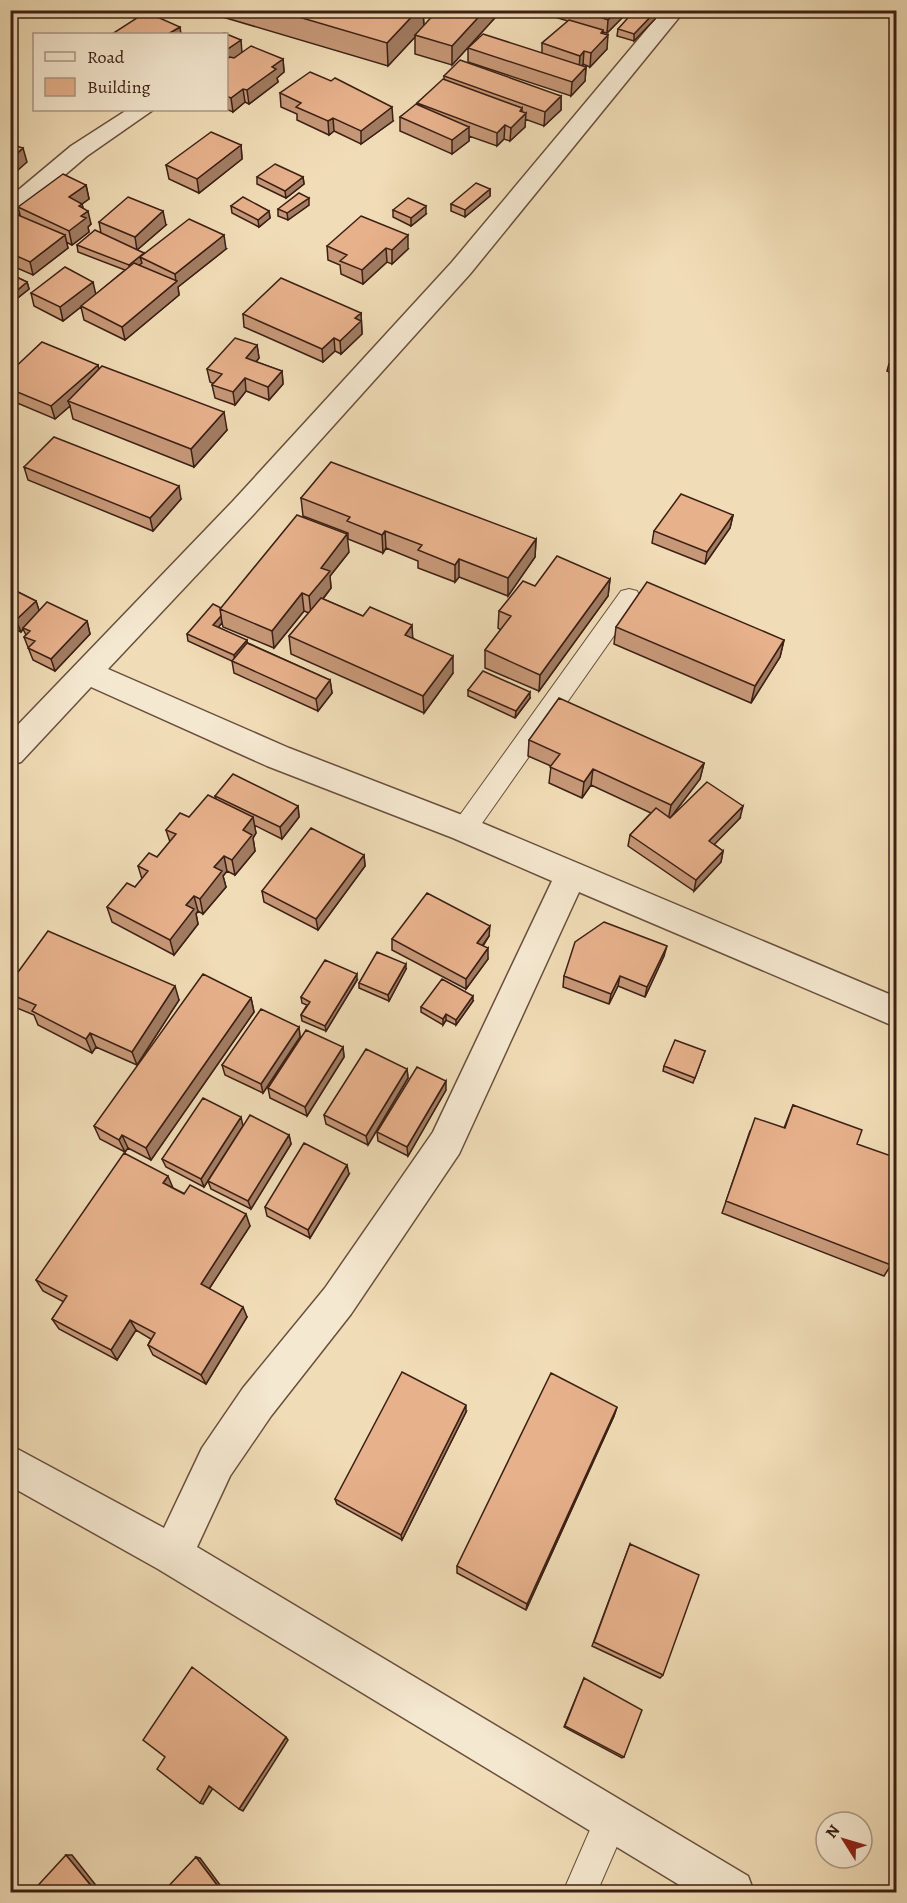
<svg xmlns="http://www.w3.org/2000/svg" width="907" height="1903" font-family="Alegreya,serif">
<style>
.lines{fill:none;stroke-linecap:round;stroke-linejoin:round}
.service-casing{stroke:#694f3d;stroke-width:2}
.minor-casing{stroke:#694f3d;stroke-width:3}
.service{fill:#f5e8d0;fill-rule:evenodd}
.minor{fill:#f5e8d0;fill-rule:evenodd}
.wall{fill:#c79878;stroke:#3c2015;stroke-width:1.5}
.shaded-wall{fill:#a27c62;stroke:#3c2015;stroke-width:1.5}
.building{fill:#e7b18c;stroke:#3c2015;stroke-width:1.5}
</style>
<rect width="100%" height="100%" fill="#f0dcb6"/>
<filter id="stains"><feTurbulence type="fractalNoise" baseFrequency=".00333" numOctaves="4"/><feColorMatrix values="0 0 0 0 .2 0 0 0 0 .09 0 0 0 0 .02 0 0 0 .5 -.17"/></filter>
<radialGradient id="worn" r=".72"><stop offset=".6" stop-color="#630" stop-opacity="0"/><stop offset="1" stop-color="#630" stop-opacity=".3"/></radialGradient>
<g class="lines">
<g class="service-casing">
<path id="service" d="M 629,589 L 637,591 L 640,597 L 637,603 L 473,836 L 464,839 L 455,836 L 452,829 L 455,822 L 621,591 Z
M 611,1804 L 623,1809 L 628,1821 L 597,1892 L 563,1892 L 599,1809 Z"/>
</g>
<g class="minor-casing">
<path id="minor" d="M 663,10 L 685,10 L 470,274 L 253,515 L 108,669 L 289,748 L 475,820 L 896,997 L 896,1027 L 579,892 L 459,1154 L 351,1314 L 271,1416 L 230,1476 L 197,1547 L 748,1876 L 754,1892 L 691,1892 L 158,1569 L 10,1486 L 10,1445 L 164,1528 L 202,1448 L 243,1388 L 325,1288 L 433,1132 L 552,881 L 453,838 L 267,766 L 91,687 L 21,762 L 10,765 L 10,733 L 233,501 L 452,262 Z
M 127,110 L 153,110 L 87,156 L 18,215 L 10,217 L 10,197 L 71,146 Z"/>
</g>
<use href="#service" class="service"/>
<use href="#minor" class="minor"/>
</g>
<path class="wall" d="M 199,10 L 423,10 L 424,26 L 438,10 L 502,10 L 452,65 L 415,54 L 415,37 L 388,66 Z
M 552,10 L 625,10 L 622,13 L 622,18 L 607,33 L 603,32 L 607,49 L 590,67 L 583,64 L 582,66 L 586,67 L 585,81 L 571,96 L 468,62 L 468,48 L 542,53 L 542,43 L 568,21 L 551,16 Z
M 656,11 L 655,19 L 634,41 L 617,36 L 618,29 Z
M 226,34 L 242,53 L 283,59 L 284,72 L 277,78 L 278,82 L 249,104 L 245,102 L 233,112 L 226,109 Z
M 444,76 L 561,96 L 561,110 L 544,126 L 525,119 L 525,127 L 510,141 L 504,139 L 497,146 L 469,136 L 469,141 L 452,154 L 400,131 L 400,117 L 417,105 L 417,103 L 444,80 Z
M 280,93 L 393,121 L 361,144 L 334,131 L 329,135 L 297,120 L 297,114 L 281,107 Z
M 241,145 L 242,159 L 199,193 L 169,179 L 166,165 Z
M 257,177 L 303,177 L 304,184 L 286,198 L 257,184 Z
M 86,185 L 89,199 L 82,204 L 83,208 L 91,224 L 88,227 L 89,232 L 72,245 L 66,242 L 68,248 L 33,275 L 10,265 L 10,212 L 20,215 L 18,207 Z
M 490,189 L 490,196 L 465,217 L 451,211 L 451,204 Z
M 309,205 L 288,220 L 278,216 L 278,209 Z
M 231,206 L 269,211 L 270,218 L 259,227 L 232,213 Z
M 393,210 L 426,214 L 411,226 L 393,217 Z
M 99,222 L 166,225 L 137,250 L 144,254 L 226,249 L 178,287 L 179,295 L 125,340 L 84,320 L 81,307 L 63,321 L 34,306 L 31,293 L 96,294 L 125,270 L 78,252 L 77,245 L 101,233 Z
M 327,246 L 408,249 L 392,264 L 387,262 L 363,284 L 341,274 L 340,265 L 328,260 Z
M 10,274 L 27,282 L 29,289 L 15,300 L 10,297 Z
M 361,313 L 362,334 L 341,354 L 335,351 L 323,362 L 244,327 L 243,314 Z
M 10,343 L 14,356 L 13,357 L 17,366 L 99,369 L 227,430 L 194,467 L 73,419 L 70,406 L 55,419 L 10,400 Z
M 257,345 L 259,358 L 256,362 L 282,371 L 283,384 L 269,400 L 246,391 L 235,405 L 215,398 L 212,385 L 214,384 L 210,382 L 207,369 Z
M 897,356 L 897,375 L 887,371 L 889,364 Z
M 24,467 L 181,499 L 153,531 L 28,480 Z
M 301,498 L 536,539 L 535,557 L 508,596 L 459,577 L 455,582 L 418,568 L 418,561 L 386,548 L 383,553 L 348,539 L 348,533 L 303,516 Z
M 733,515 L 730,528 L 705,564 L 652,543 L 654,531 Z
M 349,552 L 330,576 L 331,588 L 323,599 L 413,638 L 453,673 L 424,713 L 291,654 L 289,636 L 309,613 L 304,611 L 274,648 L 223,627 L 222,623 L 218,627 L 248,643 L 330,680 L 332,693 L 318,711 L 234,673 L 232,661 L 188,641 L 187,634 L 221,608 Z
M 610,579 L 608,596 L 539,691 L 485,668 L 485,650 L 501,630 L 498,628 L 499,611 L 535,586 Z
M 10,588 L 36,601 L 39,611 L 87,621 L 90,634 L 55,671 L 33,660 L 24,637 L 26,635 L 23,629 L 21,632 L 17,630 L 13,633 L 17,644 L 10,650 Z
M 616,627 L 784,640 L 780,657 L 751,703 L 614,644 Z
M 468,690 L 530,698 L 515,718 L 468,696 Z
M 529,740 L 704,763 L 700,779 L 671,817 L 740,818 L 714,844 L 723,851 L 721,862 L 694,891 L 628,846 L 630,835 L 651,813 L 591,785 L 582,798 L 549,783 L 551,766 L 528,756 Z
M 215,796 L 298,806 L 299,817 L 282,839 L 254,825 L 256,833 L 253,838 L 255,851 L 235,875 L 227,871 L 223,876 L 226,887 L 203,914 L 198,911 L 196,914 L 198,924 L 174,955 L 112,922 L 107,907 L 135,887 L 142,879 L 138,866 L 157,857 L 170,842 L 166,830 L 189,817 L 216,799 Z
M 364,855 L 365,866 L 318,930 L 264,902 L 262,891 Z
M 489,936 L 483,946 L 488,959 L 466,989 L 392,950 L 392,939 Z
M 664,956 L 645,997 L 618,986 L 609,1004 L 563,987 L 564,976 Z
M 406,969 L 389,1001 L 359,988 L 359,983 Z
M 357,980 L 326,1031 L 302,1021 L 301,1015 L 307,1005 L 302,1003 L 301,997 Z
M 10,983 L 179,1000 L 137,1065 L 96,1047 L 92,1053 L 38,1025 L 34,1015 L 12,1006 L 10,1003 Z
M 251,998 L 254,1012 L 151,1160 L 128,1148 L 125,1152 L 100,1139 L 94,1126 Z
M 473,1001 L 456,1025 L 446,1020 L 443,1025 L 421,1012 L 421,1007 Z
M 299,1027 L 300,1037 L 263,1093 L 225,1075 L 222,1065 Z
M 343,1047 L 344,1057 L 307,1116 L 270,1098 L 268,1088 Z
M 705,1051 L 693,1083 L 663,1071 L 664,1066 Z
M 407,1069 L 408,1078 L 368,1145 L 326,1124 L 324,1115 Z
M 446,1090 L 408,1156 L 378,1141 L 377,1132 Z
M 793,1105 L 857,1144 L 891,1265 L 884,1276 L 722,1213 L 750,1131 L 784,1128 Z
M 243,1126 L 204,1187 L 166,1167 L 162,1159 Z
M 289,1135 L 291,1144 L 251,1209 L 211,1189 L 208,1181 Z
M 349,1174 L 310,1238 L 267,1216 L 265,1207 Z
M 173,1188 L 250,1226 L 209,1289 L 247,1317 L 206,1384 L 153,1355 L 148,1345 L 151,1339 L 136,1330 L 117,1360 L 59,1329 L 52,1319 L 64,1302 L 43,1291 L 36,1280 Z
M 617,1407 L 614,1416 L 526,1610 L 457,1573 L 457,1566 Z
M 466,1412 L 402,1540 L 337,1504 L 335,1499 Z
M 630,1544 L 663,1675 L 660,1678 L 592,1646 Z
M 584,1678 L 624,1757 L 622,1758 L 564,1727 Z"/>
<path class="shaded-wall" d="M 418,10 L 423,10 L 424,28 L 415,35 L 415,37 L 388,66 L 387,43 Z
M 485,10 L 502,10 L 452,65 L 452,46 Z
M 617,10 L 623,10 L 622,18 L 607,33 L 608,20 Z
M 656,11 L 655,19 L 634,41 L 634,34 Z
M 180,27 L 181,34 L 168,34 Z
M 603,30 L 602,41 L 608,35 L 607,49 L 590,67 L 591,53 L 601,33 Z
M 241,40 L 242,53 L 226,64 L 226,50 Z
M 584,51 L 583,64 L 579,69 L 580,56 Z
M 283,59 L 284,72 L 277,78 L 278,82 L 249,104 L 247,90 L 272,67 Z
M 586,67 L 585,81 L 571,96 L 572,82 Z
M 243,89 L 245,102 L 233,112 L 231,98 Z
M 561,96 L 561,110 L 544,126 L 545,112 Z
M 392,107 L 393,121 L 361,144 L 361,131 Z
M 522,108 L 522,117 L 526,113 L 525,127 L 510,141 L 511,128 L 520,111 Z
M 333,118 L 334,131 L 329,135 L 328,121 Z
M 505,125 L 504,139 L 497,146 L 497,133 Z
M 469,127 L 469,141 L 452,154 L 452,140 Z
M 241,145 L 242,159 L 199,193 L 197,179 Z
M 23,148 L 27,162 L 10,177 L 10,160 Z
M 303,177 L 304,184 L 286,198 L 285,191 Z
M 86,185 L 89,199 L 82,204 L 84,214 L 88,211 L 91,224 L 88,227 L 89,232 L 72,245 L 69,231 L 69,197 Z
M 490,189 L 490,196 L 465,217 L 465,210 Z
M 309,198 L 309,205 L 288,220 L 287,213 Z
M 426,206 L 426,214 L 411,226 L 411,218 Z
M 163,211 L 166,225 L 137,250 L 135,237 Z
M 269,211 L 270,218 L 259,227 L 258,220 Z
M 65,235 L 68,248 L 33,275 L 30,262 Z
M 224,235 L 226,249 L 178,287 L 179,295 L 125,340 L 122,327 L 176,282 L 175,274 Z
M 408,235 L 408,249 L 392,264 L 392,250 Z
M 386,248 L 387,262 L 363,284 L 362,270 Z
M 144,253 L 145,259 L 140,257 L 142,263 L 130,272 L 129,265 Z
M 27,282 L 29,289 L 15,300 L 14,293 Z
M 93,282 L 96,295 L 63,321 L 60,307 Z
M 361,313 L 362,334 L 341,354 L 340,341 L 355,318 Z
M 334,338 L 335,351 L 323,362 L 322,349 Z
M 10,343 L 14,356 L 10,360 Z
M 257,345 L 259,358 L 247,372 L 246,358 Z
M 15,358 L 19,372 L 10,379 L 10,362 Z
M 98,365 L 101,378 L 68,401 L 70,406 L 55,419 L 51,406 Z
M 282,371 L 283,384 L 269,400 L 268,387 Z
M 245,378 L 246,391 L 235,405 L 233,392 Z
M 224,412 L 227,430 L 194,467 L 191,449 Z
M 179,486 L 181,499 L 153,531 L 150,518 Z
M 733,515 L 730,528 L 705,564 L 707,552 Z
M 385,531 L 386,548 L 383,553 L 382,535 Z
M 347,534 L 349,552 L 330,576 L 331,588 L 311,614 L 309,596 L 321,568 Z
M 536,539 L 535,557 L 508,596 L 508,578 Z
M 459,559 L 459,577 L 455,582 L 455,565 Z
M 610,579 L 608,596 L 539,691 L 540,675 Z
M 302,593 L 304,611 L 274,648 L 272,631 Z
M 36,601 L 40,613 L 23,628 L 23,629 L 21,632 L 16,620 Z
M 221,616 L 222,623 L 214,632 L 213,625 Z
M 13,617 L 17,630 L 13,633 L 17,644 L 10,650 L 10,620 Z
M 87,621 L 90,634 L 55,671 L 51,659 Z
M 412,625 L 413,643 L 405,635 Z
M 247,640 L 248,647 L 235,662 L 234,655 Z
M 784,640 L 780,657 L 751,703 L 755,686 Z
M 453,656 L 453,673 L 424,713 L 423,696 Z
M 330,680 L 332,693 L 318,711 L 316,699 Z
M 530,692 L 530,698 L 515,718 L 516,711 Z
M 704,763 L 700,779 L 668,821 L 671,805 Z
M 593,769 L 591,785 L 582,798 L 584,782 Z
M 298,806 L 299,817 L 282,839 L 280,827 Z
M 743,806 L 740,818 L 707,852 L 709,841 Z
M 253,817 L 256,833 L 253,838 L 255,851 L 235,875 L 232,860 L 243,830 Z
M 723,851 L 721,862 L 694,891 L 696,880 Z
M 364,855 L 365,866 L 318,930 L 316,919 Z
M 224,856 L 227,871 L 223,876 L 226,887 L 203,914 L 200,899 L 214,867 Z
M 194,896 L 198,911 L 196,914 L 198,924 L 174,955 L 170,940 L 186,905 Z
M 490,926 L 489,936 L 477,953 L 477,943 Z
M 667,946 L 664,956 L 645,997 L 647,987 Z
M 488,948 L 488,959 L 466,989 L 466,979 Z
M 406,964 L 406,969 L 389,1001 L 388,995 Z
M 357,974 L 357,980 L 326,1031 L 325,1026 Z
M 620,976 L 618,986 L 609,1004 L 611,994 Z
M 175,986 L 179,1000 L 137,1065 L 132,1052 Z
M 473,996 L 473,1001 L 456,1025 L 456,1020 Z
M 251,998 L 254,1012 L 151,1160 L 146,1148 Z
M 446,1014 L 446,1020 L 443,1025 L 443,1019 Z
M 299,1027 L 300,1037 L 263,1093 L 261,1084 Z
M 90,1033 L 96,1047 L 92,1053 L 86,1039 Z
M 343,1047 L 344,1057 L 307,1116 L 305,1107 Z
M 407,1069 L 408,1078 L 368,1145 L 366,1136 Z
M 446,1081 L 446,1090 L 408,1156 L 407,1147 Z
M 241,1117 L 243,1126 L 204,1187 L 201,1179 Z
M 122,1135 L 128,1148 L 125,1152 L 119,1140 Z
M 289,1135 L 291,1144 L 251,1209 L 248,1201 Z
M 347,1165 L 349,1174 L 310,1238 L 308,1230 Z
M 168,1176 L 173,1188 L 163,1183 Z
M 246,1214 L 250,1226 L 205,1295 L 201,1284 Z
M 243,1307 L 247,1317 L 206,1384 L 201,1375 Z
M 130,1320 L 136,1330 L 117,1360 L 111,1350 Z
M 466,1405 L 466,1412 L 402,1540 L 401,1535 Z
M 617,1407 L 614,1416 L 526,1610 L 527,1604 Z
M 286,1737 L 288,1740 L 243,1811 L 239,1809 Z
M 209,1786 L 213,1788 L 203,1804 L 200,1803 Z
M 66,1855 L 72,1855 L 102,1893 L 97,1893 Z
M 196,1857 L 200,1858 L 226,1893 L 223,1893 Z"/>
<path class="building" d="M 275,10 L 418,10 L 387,43 Z
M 438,10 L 485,10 L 452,46 L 415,35 Z
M 579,10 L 617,10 L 608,20 Z
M 635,10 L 653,10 L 656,11 L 634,34 L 618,29 Z
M 146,12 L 180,27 L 168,34 L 112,34 Z
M 569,20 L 603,30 L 601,33 L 608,35 L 591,53 L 584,51 L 580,56 L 542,43 Z
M 224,33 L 241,40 L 226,50 L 226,34 L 222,34 Z
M 483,34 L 586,67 L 572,82 L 468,48 Z
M 251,46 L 283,59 L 272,67 L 276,69 L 247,90 L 243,89 L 231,98 L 226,96 L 226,59 L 230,57 L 234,58 Z
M 460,60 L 561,96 L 545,112 L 444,76 Z
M 310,72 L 331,81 L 335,78 L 392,107 L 361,131 L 333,118 L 328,121 L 296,107 L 301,103 L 280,93 Z
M 443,79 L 522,108 L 520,111 L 526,113 L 511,128 L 505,125 L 497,133 L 417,103 Z
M 416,104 L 469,127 L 452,140 L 400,117 Z
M 211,132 L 241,145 L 197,179 L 166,165 Z
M 10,144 L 23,148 L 10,160 Z
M 275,164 L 303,177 L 285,191 L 257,177 Z
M 63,174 L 86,185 L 69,197 L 82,204 L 79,206 L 88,211 L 81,216 L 86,218 L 69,231 L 18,207 Z
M 476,183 L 490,189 L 465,210 L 451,204 Z
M 299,193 L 309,198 L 287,213 L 278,209 Z
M 128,197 L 163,211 L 135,237 L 99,222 Z
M 243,197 L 269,211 L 258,220 L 231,206 Z
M 408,198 L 426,206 L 411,218 L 393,210 Z
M 10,212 L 11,212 L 65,235 L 30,262 L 10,253 Z
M 361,216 L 408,235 L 392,250 L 386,248 L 362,270 L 340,261 L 347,255 L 327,246 Z
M 189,219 L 224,235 L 175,274 L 140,257 Z
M 95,230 L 144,253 L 129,265 L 77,245 Z
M 134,263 L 177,281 L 122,327 L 81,306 Z
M 65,267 L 93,282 L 60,307 L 31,293 Z
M 10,274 L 27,282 L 14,293 L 10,291 Z
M 281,278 L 361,313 L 355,318 L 361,321 L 340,341 L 334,338 L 322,349 L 243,314 Z
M 235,338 L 257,345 L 246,358 L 282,371 L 268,387 L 245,378 L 233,392 L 212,385 L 222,374 L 207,369 Z
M 42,342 L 98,365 L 51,406 L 10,389 L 10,372 Z
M 10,356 L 15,358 L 10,362 Z
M 897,356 L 897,367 L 889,364 Z
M 102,366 L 224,412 L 191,449 L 68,401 Z
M 54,437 L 179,486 L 150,518 L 24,467 Z
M 331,462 L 536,539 L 508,578 L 459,559 L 455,565 L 418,550 L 422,545 L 385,531 L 382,535 L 347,521 L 350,517 L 301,498 Z
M 681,494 L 733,515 L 707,552 L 654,531 Z
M 297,515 L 347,534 L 321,568 L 330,571 L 309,596 L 302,593 L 272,631 L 220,609 Z
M 557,556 L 610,579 L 540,675 L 485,650 L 511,616 L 499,611 L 523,581 L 535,586 Z
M 647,582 L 784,640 L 755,686 L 616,627 Z
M 10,588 L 36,601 L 16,620 L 13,617 L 10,620 Z
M 321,598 L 363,616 L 370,607 L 412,625 L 405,635 L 453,656 L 423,696 L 289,636 Z
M 47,602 L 87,621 L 51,659 L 28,648 L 35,641 L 24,637 L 30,631 L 23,628 Z
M 213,604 L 221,608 L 220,609 L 221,616 L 213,625 L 247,640 L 234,655 L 187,634 Z
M 247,643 L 330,680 L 316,699 L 232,661 Z
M 483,671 L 530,692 L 516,711 L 468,690 Z
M 559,698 L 704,763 L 671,805 L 593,769 L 584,782 L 550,767 L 560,754 L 529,740 Z
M 233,774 L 298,806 L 280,827 L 215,796 Z
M 707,782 L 743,806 L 709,841 L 723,851 L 696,880 L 630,835 L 656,808 L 670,818 Z
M 208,795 L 253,817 L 243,830 L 252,835 L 232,860 L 224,856 L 214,867 L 222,871 L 200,899 L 194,896 L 186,905 L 194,909 L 170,940 L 107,907 L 127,883 L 135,887 L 148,871 L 138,866 L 149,853 L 157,857 L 176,834 L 166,830 L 180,813 L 189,817 Z
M 311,828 L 364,855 L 316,919 L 262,891 Z
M 427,893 L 490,926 L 477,943 L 488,948 L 466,979 L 392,939 Z
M 604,922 L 667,946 L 647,987 L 620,976 L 611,994 L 564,976 L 575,942 Z
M 48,931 L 175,986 L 132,1052 L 90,1033 L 86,1039 L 32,1011 L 36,1005 L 10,994 L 10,983 Z
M 377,952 L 406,964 L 388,995 L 359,983 Z
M 325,960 L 357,974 L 325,1026 L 301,1015 L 310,1002 L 301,997 Z
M 203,974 L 251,998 L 146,1148 L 122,1135 L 119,1140 L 94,1126 Z
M 442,979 L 473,996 L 456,1020 L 446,1014 L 443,1019 L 421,1007 Z
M 261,1009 L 299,1027 L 261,1084 L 222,1065 Z
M 306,1030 L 343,1047 L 305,1107 L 268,1088 Z
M 675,1040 L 705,1051 L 695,1078 L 664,1066 Z
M 366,1049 L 407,1069 L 366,1136 L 324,1115 Z
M 417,1067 L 446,1081 L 407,1147 L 377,1132 Z
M 203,1098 L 241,1117 L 201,1179 L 162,1159 Z
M 793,1105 L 862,1130 L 857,1144 L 897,1158 L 897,1247 L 891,1265 L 726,1201 L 755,1118 L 785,1128 Z
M 250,1115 L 289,1135 L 248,1201 L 208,1181 Z
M 304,1143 L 347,1165 L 308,1230 L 265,1207 Z
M 124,1153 L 168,1176 L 163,1183 L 184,1194 L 190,1185 L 246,1214 L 201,1284 L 243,1307 L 201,1375 L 148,1345 L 155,1333 L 130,1320 L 111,1350 L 52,1319 L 67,1296 L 36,1280 Z
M 402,1372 L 466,1405 L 401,1535 L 335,1499 Z
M 551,1373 L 617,1407 L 527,1604 L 457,1566 Z
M 630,1544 L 699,1575 L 663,1675 L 594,1642 Z
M 192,1667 L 286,1737 L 239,1809 L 209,1786 L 200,1803 L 157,1769 L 165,1757 L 143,1740 Z
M 584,1678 L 642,1710 L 624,1757 L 565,1726 Z
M 66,1855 L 97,1893 L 31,1893 Z
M 196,1857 L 223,1893 L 162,1893 Z"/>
<rect width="907" height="1903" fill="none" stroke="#f0dcb6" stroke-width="36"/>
<rect x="12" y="12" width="883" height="1879" fill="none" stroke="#3c2015" stroke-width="3"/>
<rect x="18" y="18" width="871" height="1867" fill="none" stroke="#3c2015" stroke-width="1.5"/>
<rect x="33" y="33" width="195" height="78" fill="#f5e8d0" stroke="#ab9885" stroke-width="1.5"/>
<rect x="45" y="52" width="30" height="9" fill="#f5e8d0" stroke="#ab9885" stroke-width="1.5"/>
<text x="87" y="63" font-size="18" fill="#3c2015">Road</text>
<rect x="45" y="78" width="30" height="18" fill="#e7b18c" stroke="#ab9885" stroke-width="1.5"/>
<text x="87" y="93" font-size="18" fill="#3c2015">Building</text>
<g transform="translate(844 1840) rotate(307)"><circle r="28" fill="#f5e8d0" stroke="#ab9885" stroke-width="1.5"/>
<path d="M0-4.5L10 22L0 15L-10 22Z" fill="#8f2418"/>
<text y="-9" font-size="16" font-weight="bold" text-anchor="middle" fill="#3c2015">N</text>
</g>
<rect width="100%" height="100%" filter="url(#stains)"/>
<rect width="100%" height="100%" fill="url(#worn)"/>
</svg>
